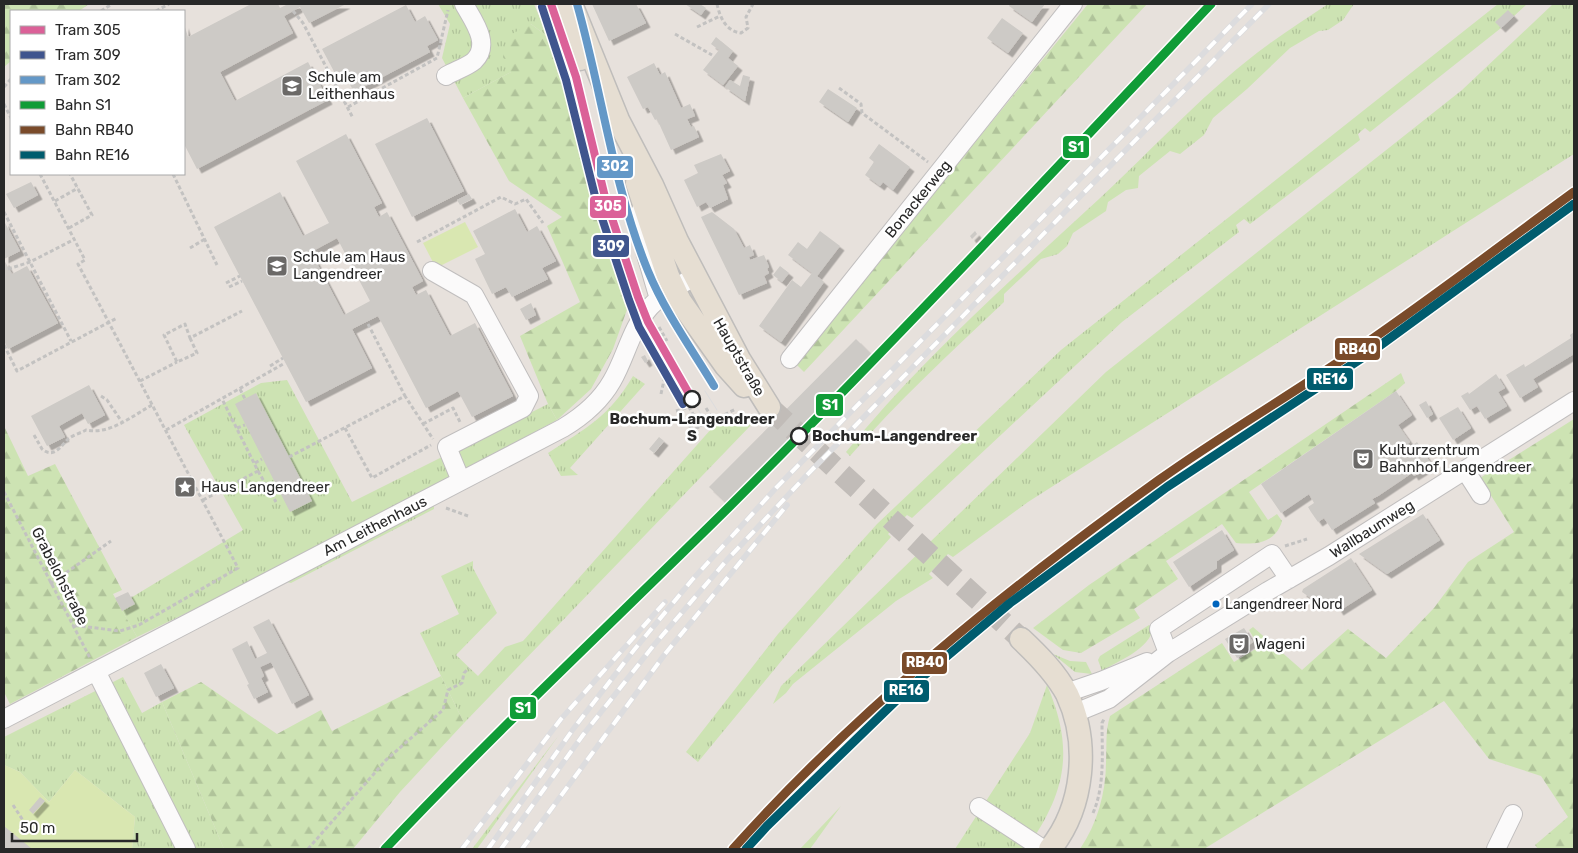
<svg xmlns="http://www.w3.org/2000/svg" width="1578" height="853" font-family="Rubik,sans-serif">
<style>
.grass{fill:url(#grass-tufts)}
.forest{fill:url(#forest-firs)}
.pitch{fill:#d9e7b1}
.building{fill:#cdcac6;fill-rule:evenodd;filter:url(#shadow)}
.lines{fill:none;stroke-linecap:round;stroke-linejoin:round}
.major-tunnel{stroke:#c1bcb8;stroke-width:22;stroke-dasharray:22 11;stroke-linecap:butt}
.minor-casing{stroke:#c0bebe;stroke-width:20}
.major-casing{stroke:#bfbdbb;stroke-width:25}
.path{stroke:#c3c2c1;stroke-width:3;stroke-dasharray:4 2.5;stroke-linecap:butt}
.minor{stroke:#fbfafa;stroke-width:18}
.major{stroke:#e6ded2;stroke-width:22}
.tram{stroke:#dcdcde;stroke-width:1}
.rail-casing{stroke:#dcdcde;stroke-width:5.5}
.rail{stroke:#fff;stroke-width:4;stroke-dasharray:11;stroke-linecap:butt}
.rail-1-casing{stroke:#fff;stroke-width:12}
.rail-2-casing{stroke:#fff;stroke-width:12}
.rail-3-casing{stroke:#fff;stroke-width:12}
.rail-1{stroke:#109c37;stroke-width:9}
.rail-2{stroke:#7a4b2a;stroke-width:9}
.rail-3{stroke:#005c6e;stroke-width:9}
.tram-1-casing{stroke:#fff;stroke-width:11}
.tram-2-casing{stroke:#fff;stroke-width:11}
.tram-3-casing{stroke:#fff;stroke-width:11}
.tram-1{stroke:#db6198;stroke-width:8}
.tram-2{stroke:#40558e;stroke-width:8}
.tram-3{stroke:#6498c7;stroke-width:8}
.stop-dot{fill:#fff;stroke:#282828;stroke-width:2.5}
.bus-dot{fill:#0065bd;stroke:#fff;stroke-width:2}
.labels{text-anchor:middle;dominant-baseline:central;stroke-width:5;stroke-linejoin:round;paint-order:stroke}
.bus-label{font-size:14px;fill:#282828;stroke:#fff;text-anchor:start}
.poi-label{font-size:15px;fill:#282828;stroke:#fff;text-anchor:start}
.street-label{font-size:15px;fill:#282828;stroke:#fff}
.stop-label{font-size:15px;font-weight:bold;fill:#282828;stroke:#fff}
.line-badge{stroke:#fff;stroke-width:2}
.badge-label{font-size:14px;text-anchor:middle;font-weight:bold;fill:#fff}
</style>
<defs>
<pattern id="grass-tufts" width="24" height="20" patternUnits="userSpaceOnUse" patternTransform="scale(1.25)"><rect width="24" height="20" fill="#cde3b3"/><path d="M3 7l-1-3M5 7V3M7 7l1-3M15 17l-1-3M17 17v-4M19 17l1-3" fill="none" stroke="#b0c39a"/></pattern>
<pattern id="forest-firs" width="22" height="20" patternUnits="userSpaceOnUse" patternTransform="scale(1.25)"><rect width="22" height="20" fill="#cde3b3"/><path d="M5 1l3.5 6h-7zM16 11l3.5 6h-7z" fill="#b0c39a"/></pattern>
<filter id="shadow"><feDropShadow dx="4.5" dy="4.5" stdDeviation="0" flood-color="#0004"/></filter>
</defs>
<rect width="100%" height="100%" fill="#e7e1dc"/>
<path class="grass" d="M 438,4 L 534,4 L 548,37 L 531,24 L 511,72 L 463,98 L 442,58 L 450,24 Z
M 1328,4 L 1354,4 L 1343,20 L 1328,30 L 1319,31 L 1290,48 L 1247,89 L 1213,118 L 1204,135 L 1180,154 L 1170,151 L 1139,176 L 1138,188 L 1126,190 L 1108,202 L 1106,211 L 1073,233 L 1067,246 L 1058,254 L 1041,259 L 1004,294 L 1004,302 C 951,352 898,401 850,456 L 846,452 C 921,360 1011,280 1099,199 C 1155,147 1207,89 1269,44 C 1288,30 1309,17 1328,4 Z
M 1498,4 L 1527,4 L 1514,16 L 1508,11 L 1496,22 L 1501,28 L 1370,132 L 1365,128 L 1358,134 L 1360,140 L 1250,224 L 1244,219 L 1236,225 L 1239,232 L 1122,322 L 912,518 L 907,515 L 888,534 L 891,537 L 792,648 L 698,762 L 686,752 L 778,634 L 877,524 L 1061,350 Z
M 1553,4 L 1574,4 L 1574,154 L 1028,502 L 953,557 L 948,554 L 929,574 L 933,578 L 896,601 L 793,684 L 786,693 L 773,704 L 781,686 L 1106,372 L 1462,90 Z
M 633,376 L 645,384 L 570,468 L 578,475 L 561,476 L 548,453 C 586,428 609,417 633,376 Z
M 287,380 L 352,502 L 548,404 L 557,420 C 418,495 280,569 137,637 L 119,605 L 243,530 L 184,425 L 261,383 Z
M 744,414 L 753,423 L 464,723 L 420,633 L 459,614 L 441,576 L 473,561 L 473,568 L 497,613 L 456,655 L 478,676 L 505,647 L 523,641 L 720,419 Z
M 434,505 L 434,509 L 291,583 L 287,582 L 285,580 Z
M 1149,625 L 1153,628 C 1150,649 1118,661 1102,671 L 1098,660 L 1100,656 Z
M 1053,654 L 1070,661 L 1086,662 L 1092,674 L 1075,672 Z
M 123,677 L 142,713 L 162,702 L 224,849 L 132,849 L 135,817 L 75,770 L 49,802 L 20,772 L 4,765 L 4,737 Z
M 1047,685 C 1075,750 1066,793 1026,849 L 955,849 L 1030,733 Z
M 559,735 L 477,849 L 472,849 Z"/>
<path class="forest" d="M 4,4 L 89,4 L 79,11 L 11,11 L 11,61 L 4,67 Z
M 1088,4 L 1147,4 L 804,372 L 795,363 Z
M 531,24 L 548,37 L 558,73 L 565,83 L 592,193 L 629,304 L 613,349 L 591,389 L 557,420 L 548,404 L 520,336 L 580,302 L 547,226 L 562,217 L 509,181 L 463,98 L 511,72 L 503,57 L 508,36 Z
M 1401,373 L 1405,383 L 1396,391 L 1249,492 L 1268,520 L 1277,514 L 1282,521 C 1276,543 1255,545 1236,543 L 1222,524 L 1166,561 L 1178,579 L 1134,609 L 1140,618 L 1081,653 L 1063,650 L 1033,628 L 1089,585 Z
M 1574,419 L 1574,849 L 1538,849 L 1535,845 L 1568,817 L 1541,776 L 1489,759 L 1444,701 L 1204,849 L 1080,849 C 1097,824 1106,793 1106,762 C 1107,746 1105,732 1110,716 L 1222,643 L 1234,662 L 1259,647 L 1249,630 L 1253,627 L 1302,670 L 1348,629 L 1386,658 L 1434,608 L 1468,562 L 1514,532 L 1480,478 Z
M 4,426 L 28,476 L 55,464 L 122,590 L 113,594 L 137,637 L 10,704 L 4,692 Z
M 441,676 L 464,723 L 400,792 L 353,849 L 224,849 L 162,702 L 201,682 L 277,734 L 321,710 L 332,731 Z
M 841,806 L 810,849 L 800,849 Z"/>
<path class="pitch" d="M 465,222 L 478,247 L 436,268 L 423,243 Z
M 4,765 L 20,772 L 49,802 L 75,770 L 135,817 L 132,849 L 4,849 Z"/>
<path class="building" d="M 251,4 L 278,4 L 280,8 L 288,4 L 346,4 L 309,23 L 300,7 L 293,11 L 284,16 L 293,33 L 220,72 L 235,101 L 308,62 L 328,100 L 197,169 L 184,144 L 184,24 L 188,37 Z
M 592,4 L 636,4 L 646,23 L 609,41 Z
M 685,4 L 700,4 L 706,8 L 701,15 Z
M 1010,4 L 1045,4 L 1032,22 L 1009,6 Z
M 406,5 L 415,22 L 425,16 L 438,40 L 427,46 L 430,52 L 354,92 L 345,75 L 338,79 L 322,49 Z
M 1508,10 L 1514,16 L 1501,28 L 1495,22 Z
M 1002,18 L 1023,33 L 1008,53 L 987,38 Z
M 716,37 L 733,51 L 728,58 L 738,66 L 723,85 L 703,70 L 719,50 L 711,44 Z
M 654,63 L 660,75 L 665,72 L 681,108 L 690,104 L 695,116 L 687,119 L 691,127 L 694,126 L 699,137 L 671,150 L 657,119 L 655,120 L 648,107 L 643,109 L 627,77 Z
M 743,75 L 750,77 L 745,101 L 725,87 L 730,80 L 740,86 Z
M 828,89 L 857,108 L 848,122 L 819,102 Z
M 427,118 L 464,191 L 412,217 L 375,144 Z
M 346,134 L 382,203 L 374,207 L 379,217 L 387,212 L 423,281 L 412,287 L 416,295 L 426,290 L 450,336 L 475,323 L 513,396 L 472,417 L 458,391 L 426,408 L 378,316 L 352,329 L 372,368 L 306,402 L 214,227 L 280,192 L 303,236 L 329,223 L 296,161 ZM 337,238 L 370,301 L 344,315 L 311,252 Z
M 879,144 L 910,167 L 893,190 L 883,182 L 880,186 L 865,175 L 874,162 L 869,158 Z
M 721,154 L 730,171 L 722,175 L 727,183 L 723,185 L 728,199 L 710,208 L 706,202 L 697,207 L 684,180 L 698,173 L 694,165 Z
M 31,182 L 38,195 L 14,208 L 6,194 Z
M 469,194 L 472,199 L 460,205 L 457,200 Z
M 515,209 L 527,232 L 537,226 L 556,261 L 542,268 L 548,279 L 512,297 L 506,287 L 492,294 L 475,259 L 485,254 L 473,231 Z
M 712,212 L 734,229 L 744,248 L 750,245 L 754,255 L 749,257 L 750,260 L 764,255 L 769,267 L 767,269 L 769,273 L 764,276 L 767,283 L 739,295 L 701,217 Z
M 4,221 L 20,251 L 4,259 Z
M 820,231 L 840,246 L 817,276 L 824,282 L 781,342 L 759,326 L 792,280 L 801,287 L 812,273 L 788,255 L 798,242 L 807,249 Z
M 975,231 L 977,234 L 972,239 L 970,236 Z
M 4,260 L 12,274 L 27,266 L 58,323 L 8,349 L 4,341 Z
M 780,266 L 789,273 L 782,282 L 773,275 Z
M 531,303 L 536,315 L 526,320 L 520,309 Z
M 1574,332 L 1574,354 L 1533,379 L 1538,387 L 1520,398 L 1506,375 L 1524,364 L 1525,367 L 1530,364 L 1571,338 L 1570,335 Z
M 856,339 L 873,356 L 726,503 L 709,487 Z
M 645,355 L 648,361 L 645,363 L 641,357 Z
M 1496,374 L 1505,388 L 1498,392 L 1507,406 L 1485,419 L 1477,406 L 1470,410 L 1461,396 L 1468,392 L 1469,394 Z
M 89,385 L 105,415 L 88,424 L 82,413 L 59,426 L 65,437 L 47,446 L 31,416 Z
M 1396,391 L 1412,415 L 1398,425 L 1410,442 L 1399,450 L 1401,453 L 1417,442 L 1432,465 L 1414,476 L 1412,473 L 1378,496 L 1372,499 L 1375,503 L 1332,530 L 1324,518 L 1318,522 L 1311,512 L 1308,507 L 1314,503 L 1309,494 L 1281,513 L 1261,484 Z
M 256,393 L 312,501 L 290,512 L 235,404 Z
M 1426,401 L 1433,414 L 1427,418 L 1419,405 Z
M 1458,407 L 1471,428 L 1453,440 L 1439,418 Z
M 659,437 L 664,441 L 654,453 L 649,449 Z
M 1423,514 L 1440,540 L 1387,574 L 1359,554 Z
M 1222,530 L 1234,550 L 1217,561 L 1217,568 L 1189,587 L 1173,562 Z
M 1351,558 L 1372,590 L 1339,611 L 1331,598 L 1321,605 L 1302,592 L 1303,589 Z
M 128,592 L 135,604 L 122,611 L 115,598 Z
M 269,619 L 309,695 L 292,704 L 271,662 L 260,667 L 264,676 L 261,678 L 268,692 L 254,699 L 247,685 L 249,684 L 232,649 L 247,641 L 255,659 L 267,653 L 253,627 Z
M 1244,628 L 1253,642 L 1246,647 L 1248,651 L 1237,658 L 1225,639 Z
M 161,664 L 174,688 L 156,697 L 144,673 Z
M 40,797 L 45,801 L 33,814 L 29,810 Z
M 4,826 L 32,849 L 4,849 Z"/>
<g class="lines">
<path class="major-tunnel" d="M 769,407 L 1021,639"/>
<g class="minor-casing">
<path id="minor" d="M 446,76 C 454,71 467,67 474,61 C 492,44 472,19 464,4
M 640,212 L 645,251 L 659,299
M 432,271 L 474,295 L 529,396 L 523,408 L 447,447 L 461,481
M 790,359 L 1073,4
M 1465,470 L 1481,495
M 1168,653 L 1159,629 L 1272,554 L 1289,579
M 96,671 L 186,849
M 1066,693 L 1101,681 L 1147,662
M 1075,713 L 1109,699 L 1168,653 L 1268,591 L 1329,556 L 1574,401
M 4,719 L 563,428 C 583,416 600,402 612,381 C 626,357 631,328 650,307 C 662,294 680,285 694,277
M 979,807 L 1043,849
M 1496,849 L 1513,814"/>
</g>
<g class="major-casing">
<path id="major" d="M 551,4 L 580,59
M 571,4 L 618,120 L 652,185 L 677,241 L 739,359 L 769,407
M 637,183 L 668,276 L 680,301 L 726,366 L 744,386
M 1021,639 C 1038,655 1056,673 1067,694 C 1090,743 1084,807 1050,849"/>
</g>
<path class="path" d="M 717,4 C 720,18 726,31 741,33 L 748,28 L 746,17 L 753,4
M 101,11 L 112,4
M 156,11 L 169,4
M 293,11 L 303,23 L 353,118
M 697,27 L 720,16
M 675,34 L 712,55
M 4,87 L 11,79
M 839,88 L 861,104 L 862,113 L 928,162
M 4,104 L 11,118
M 348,107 L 437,58 L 448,10
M 40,174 L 85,260 L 78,264 L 238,568 L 139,625 L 120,631 L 72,625
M 173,174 L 217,265
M 55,201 L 78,188
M 4,212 L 71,341
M 69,228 L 92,215 L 70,174
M 417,242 L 501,197 L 515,204 L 526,199 L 543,223
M 190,248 L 205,239
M 8,269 L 30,262 L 75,239
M 226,283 L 240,276
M 229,287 L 242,281
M 368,324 L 405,396
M 659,327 L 667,341
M 190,338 L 197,353 L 177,362 L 164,335 L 185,324 L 190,338 L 242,311
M 648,340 L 701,427
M 4,345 L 17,371 L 117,318
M 270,366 L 283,358
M 140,381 L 177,362
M 240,389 L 245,399
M 661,394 L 666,371
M 101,396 L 107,400 L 122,422
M 706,408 L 713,419
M 676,411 L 689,407
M 423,424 L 453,408 L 460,422
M 689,426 L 697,428 L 736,409
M 237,428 L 245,425
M 345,428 L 372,478 L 431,445
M 166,430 L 285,363
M 34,435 L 42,449 C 54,459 61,446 68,439 C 73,435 81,433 86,430 C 110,435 132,416 152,405
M 289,457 L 405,396 L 433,439
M 255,463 L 262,459
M 258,471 L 276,502
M 4,492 L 90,658
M 203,500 L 258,471 L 222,399
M 446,508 L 468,516
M 1285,546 L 1307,539
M 50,584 L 111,541
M 13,805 L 28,828
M 1093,813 C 1105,786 1102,752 1102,723 L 1104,719
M 308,849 L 386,760 L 443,710 L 448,690 L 462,683 L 464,673 L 469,668"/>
<use href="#minor" class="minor"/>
<use href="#major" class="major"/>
<path class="tram" d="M 705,391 L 717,410
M 692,399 L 704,419"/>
<g class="rail-casing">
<path id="rail" d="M 462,849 L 561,719 L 665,602
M 488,849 L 574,728 L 634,650 L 692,580 L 776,488 L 1252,4
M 501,849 L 583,735 L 654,645 L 727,560 L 805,477 L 1269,4
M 522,849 L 665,654 L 787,505"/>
</g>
<use href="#rail" class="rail"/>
<g class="rail-1-casing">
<path id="rail-1" d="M 385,849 C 496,731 615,620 730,506 C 894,342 1052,173 1211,4"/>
</g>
<g class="rail-2-casing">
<path id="rail-2" d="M 733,849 C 859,708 1006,590 1159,480 C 1226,432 1298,391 1365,344 C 1436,295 1504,243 1574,192"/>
</g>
<g class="rail-3-casing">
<path id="rail-3" d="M 746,849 L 767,826 L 909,688 L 1010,603 L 1167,487 L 1371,352 L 1574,204"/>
</g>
<use href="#rail-1" class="rail-1"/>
<use href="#rail-2" class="rail-2"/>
<use href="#rail-3" class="rail-3"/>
<g class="tram-1-casing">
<path id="tram-1" d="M 551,4 L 576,77 L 605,197 L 638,297 L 648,322 L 692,399"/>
</g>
<g class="tram-2-casing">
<path id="tram-2" d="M 542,7 L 566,80 L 596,200 L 629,300 L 639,327 L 683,404"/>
</g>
<g class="tram-3-casing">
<path id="tram-3" d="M 577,4 C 602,92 613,186 648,271 C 665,312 691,348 714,386"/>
</g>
<use href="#tram-1" class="tram-1"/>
<use href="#tram-2" class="tram-2"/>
<use href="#tram-3" class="tram-3"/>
</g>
<defs>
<g id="school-square" transform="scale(1.125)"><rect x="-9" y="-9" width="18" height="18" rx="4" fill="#6b6967" stroke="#fff"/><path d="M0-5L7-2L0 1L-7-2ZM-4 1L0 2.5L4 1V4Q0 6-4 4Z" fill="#fff"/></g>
<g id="theatre-square" transform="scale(1.125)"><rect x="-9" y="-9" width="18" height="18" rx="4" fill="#6b6967" stroke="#fff"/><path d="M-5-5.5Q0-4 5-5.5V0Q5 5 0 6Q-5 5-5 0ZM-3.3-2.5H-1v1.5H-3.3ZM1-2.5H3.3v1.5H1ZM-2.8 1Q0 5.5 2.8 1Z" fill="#fff"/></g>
<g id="sight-square" transform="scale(1.125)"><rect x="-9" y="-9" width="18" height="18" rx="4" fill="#6b6967" stroke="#fff"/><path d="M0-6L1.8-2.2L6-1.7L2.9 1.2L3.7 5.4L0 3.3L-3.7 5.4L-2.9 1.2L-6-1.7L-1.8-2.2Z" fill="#fff"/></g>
</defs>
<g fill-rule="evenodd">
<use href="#school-square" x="292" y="86"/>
<use href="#school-square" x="277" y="266"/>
<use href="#theatre-square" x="1363" y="459"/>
<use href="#sight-square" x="185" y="487"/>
<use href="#theatre-square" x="1239" y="644"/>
</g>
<g class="stop-dot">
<circle cx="692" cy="399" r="8"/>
<circle cx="799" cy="436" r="8"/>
</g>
<circle class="bus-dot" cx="1216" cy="604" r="4.5"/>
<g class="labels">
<g class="bus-label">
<text x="1225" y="604">Langendreer Nord</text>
</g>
<g class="poi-label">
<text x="308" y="77">Schule am<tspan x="308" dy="17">Leithenhaus</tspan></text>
<text x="293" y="257">Schule am Haus<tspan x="293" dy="17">Langendreer</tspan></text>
<text x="1379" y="450">Kulturzentrum<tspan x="1379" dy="17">Bahnhof Langendreer</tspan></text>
<text x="201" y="487">Haus Langendreer</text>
<text x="1255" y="644">Wageni</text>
</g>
<g class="street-label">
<text transform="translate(918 199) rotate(-51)">Bonackerweg</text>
<text transform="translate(739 357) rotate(60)">Hauptstraße</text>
<text transform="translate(375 526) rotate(-27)">Am Leithenhaus</text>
<text transform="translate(1372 529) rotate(-32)">Wallbaumweg</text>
<text transform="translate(60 576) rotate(63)">Grabelohstraße</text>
</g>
<g class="stop-label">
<text x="692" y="419">Bochum-Langendreer<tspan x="692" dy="17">S</tspan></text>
<text x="812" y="436" text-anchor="start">Bochum-Langendreer</text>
</g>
</g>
<g class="line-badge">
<rect x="1062" y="135" width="28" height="24" rx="5" fill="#109c37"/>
<rect x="596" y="155" width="38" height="24" rx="5" fill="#6498c7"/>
<rect x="589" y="195" width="38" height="24" rx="5" fill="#db6198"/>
<rect x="592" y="234" width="38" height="24" rx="5" fill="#40558e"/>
<rect x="1334" y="337" width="47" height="24" rx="5" fill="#7a4b2a"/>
<rect x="1306" y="367" width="48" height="24" rx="5" fill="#005c6e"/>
<rect x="815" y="393" width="29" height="24" rx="5" fill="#109c37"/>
<rect x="901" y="651" width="47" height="24" rx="5" fill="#7a4b2a"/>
<rect x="883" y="679" width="47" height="24" rx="5" fill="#005c6e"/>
<rect x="509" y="696" width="28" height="24" rx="5" fill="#109c37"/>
</g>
<g class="badge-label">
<text x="1076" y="152">S1</text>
<text x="615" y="171">302</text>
<text x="608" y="211">305</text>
<text x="611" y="251">309</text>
<text x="1358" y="354">RB40</text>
<text x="1330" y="384">RE16</text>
<text x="830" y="410">S1</text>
<text x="925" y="667">RB40</text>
<text x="906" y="695">RE16</text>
<text x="523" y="713">S1</text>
</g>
<rect width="1578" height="853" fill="none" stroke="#282828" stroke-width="10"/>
<rect x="10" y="10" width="175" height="165" fill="#ffffff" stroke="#a9a9a9"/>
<rect x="20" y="26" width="25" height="8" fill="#db6198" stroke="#a9a9a9"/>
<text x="55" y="35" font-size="15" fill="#282828">Tram 305</text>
<rect x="20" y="51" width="25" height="8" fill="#40558e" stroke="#a9a9a9"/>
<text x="55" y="60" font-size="15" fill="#282828">Tram 309</text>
<rect x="20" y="76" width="25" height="8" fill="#6498c7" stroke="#a9a9a9"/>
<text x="55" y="85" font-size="15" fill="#282828">Tram 302</text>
<rect x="20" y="101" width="25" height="8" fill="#109c37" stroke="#a9a9a9"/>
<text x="55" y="110" font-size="15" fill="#282828">Bahn S1</text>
<rect x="20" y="126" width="25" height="8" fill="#7a4b2a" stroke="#a9a9a9"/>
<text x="55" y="135" font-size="15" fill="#282828">Bahn RB40</text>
<rect x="20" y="151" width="25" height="8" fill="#005c6e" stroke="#a9a9a9"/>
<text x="55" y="160" font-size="15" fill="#282828">Bahn RE16</text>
<path d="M12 833v8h125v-8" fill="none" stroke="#282828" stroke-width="2.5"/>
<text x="20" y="833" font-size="15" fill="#282828" stroke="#ffffff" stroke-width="4" paint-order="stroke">50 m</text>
</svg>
